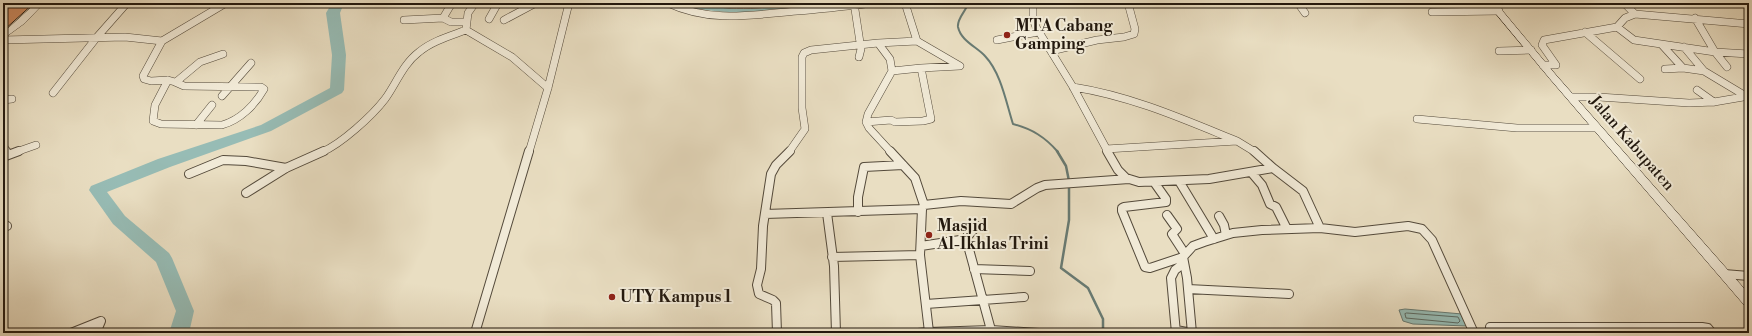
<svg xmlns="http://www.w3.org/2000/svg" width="1752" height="336" font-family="'Libre Bodoni',serif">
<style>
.water{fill:#97bcb5;stroke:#687a72}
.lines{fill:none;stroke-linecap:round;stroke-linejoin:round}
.shore{stroke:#5c6a62;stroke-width:1}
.stream-far1{stroke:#687a72;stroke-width:2}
.stream{stroke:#687a72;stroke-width:2.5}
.canal{fill:#97bcb5;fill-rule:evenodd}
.river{fill:#97bcb5;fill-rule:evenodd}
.building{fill:#cd8b60;stroke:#22180e}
.minor-far1-casing{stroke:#544a3b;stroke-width:8}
.minor-casing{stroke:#544a3b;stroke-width:10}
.tertiary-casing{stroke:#544a3b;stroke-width:1}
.secondary-casing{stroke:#22180e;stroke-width:1}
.minor-far1{stroke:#f1ead7;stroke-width:7}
.minor{stroke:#f1ead7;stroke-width:8}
.tertiary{fill:#f1ead7;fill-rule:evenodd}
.secondary{fill:#f1ead7;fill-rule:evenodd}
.poi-dot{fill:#8f2418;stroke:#f1ead7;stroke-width:1.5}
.labels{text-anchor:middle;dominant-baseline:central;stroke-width:4;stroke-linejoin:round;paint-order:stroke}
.poi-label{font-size:16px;font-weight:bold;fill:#22180e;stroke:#f1ead7;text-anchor:start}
.street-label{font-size:16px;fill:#22180e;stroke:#f1ead7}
</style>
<rect width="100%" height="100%" fill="#e9dec2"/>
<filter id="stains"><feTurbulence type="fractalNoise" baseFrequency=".005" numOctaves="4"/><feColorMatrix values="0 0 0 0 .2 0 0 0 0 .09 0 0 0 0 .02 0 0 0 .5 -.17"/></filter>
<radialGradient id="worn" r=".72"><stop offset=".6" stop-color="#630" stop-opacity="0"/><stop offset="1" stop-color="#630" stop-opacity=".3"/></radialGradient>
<path class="water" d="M 1405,309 L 1462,314 L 1467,326 L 1413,324 L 1403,321 L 1399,310 Z"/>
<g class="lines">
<path class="shore" d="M 1407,313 L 1458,317 L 1460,321 L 1458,323 L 1406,318 L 1405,314 Z"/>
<path class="stream-far1" d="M 962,3 L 966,8 C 963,14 957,20 958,27 C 961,41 977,47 985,56 C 1001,73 1006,102 1013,124 C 1032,129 1045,137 1058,152"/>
<path class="stream" d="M 1057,151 L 1066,166 L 1069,181
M 1069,186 L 1069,220 L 1061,268 L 1088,288 L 1103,319 L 1103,333"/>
<path class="canal" d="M 679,3 C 700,3 719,9 740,9 C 774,9 807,3 841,3 L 837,5 C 781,10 736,19 680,5 Z"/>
<path class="river" d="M 332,3 L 344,3 L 340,13 L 346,55 L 344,90 L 342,93 L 271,131 L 170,167 L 107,192 L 125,216 L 169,253 L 172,258 L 194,311 L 189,333 L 169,333 L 176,311 L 156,262 L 113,224 L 89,190 L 91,186 L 158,159 L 261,125 L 330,88 L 332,55 L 326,13 Z"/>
</g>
<path class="building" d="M 3,3 L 34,3 L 3,31 Z"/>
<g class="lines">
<g class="minor-far1-casing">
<path id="minor-far1" d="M 475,3 L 468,13 L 466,30 L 512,57 L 548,88
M 668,3 C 711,23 751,15 797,11 C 822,9 848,6 873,3
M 854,3 L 861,49 L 859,57
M 905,3 L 917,41
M 1033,3 L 1033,19 L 1036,27 L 1073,87 L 1108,152
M 1298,3 L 1305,13
M 1624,3 L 1635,14
M 1033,4 L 1101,3
M 1432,12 L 1499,11
M 443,18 L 452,3
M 1695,18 L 1715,52 L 1727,67
M 489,19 L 498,3
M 404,20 L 443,18 L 451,22 L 467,22
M 504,20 L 536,3
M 1617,27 L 1634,40 L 1715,52 L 1749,54
M 1585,32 L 1640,79
M 3,40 L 125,37 L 162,41
M 997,40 L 1038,32
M 878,43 L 917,41 L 960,66 L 921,68
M 1662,45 L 1683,68
M 1684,47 L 1704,71
M 1051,51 L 1097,40 L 1124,37 L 1134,34 L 1135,29 L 1128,3
M 1499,51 L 1531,50
M 1543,65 L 1556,65 L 1542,45 L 1544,40 L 1617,27 L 1625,18 L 1635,14 L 1749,24
M 1665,69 L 1683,68 L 1704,71 L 1744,95
M 168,80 L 175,82 L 184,86 L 261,87 L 264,89 C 255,105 240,120 222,125 L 161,124 L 153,121 L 155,105 Z
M 168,80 L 151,81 L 144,79 L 143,76 L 162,41 L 226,3
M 176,82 L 200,62 L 223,54
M 1073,87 C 1131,96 1183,119 1237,141 L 1106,149
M 1697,90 L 1714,102
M 53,93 L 97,37 L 127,3
M 222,96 L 251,63
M 1571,97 L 1599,97 L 1689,103 L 1714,102 L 1749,96
M 3,100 L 12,99
M 1417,119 L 1517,128 L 1597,128
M 866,122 L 891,120 L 895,122 L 923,121 L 931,119 L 921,68 L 892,71
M 196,125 L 212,105
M 1237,141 L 1255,152
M 3,143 L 6,152
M 16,152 L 36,145
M 322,152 C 341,144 372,116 385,99 C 396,84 403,64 419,52 C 432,41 450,36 466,30
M 529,152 L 548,88 L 569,3
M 789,152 L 805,129 L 802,108 L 802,57 L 804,53 L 811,50 L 878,43 L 890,59 L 892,71 L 868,114 L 866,122 L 869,128 L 891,152"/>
</g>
<g class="minor-casing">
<path id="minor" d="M 6,151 L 7,155
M 890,151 L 915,178 L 924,205
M 1107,151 L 1118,170 L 1126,178 L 1139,182 L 1209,179 L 1273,168 L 1303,191 L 1320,228
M 1254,151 L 1273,168
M 3,157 L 19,151
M 1251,172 L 1262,185 L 1270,204 L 1276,207 L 1287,229
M 189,174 L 223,160 L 246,161 L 286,168
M 1179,181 L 1214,239
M 1154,182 L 1166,199 L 1166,202 L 1124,207 L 1122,208 L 1122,211 L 1145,267 L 1150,268 L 1183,257
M 246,193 L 286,168 L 324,151
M 924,205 L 961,201 L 1011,204 L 1037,188 L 1045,185 L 1129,179
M 858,212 L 858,197 L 864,167 L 903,165
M 827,213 L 834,266 L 836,333
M 765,214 L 922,209
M 1167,215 L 1177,229 L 1172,234 L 1185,254
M 1219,216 L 1224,225 L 1226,235
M 3,226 L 7,226
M 964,240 L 977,226
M 921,246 L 960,240 L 967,242 L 991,330
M 832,257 L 920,255
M 974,269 L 1030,271
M 1724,274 L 1749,276
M 1188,289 L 1289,294
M 926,304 L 1024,297
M 1490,327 L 1702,327 L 1708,328 L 1712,333
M 1176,330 L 1192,333
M 929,332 L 991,330 L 1039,333
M 71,333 L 101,321 L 96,333
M 475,333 L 529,151
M 777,333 L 776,303 L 773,300 L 759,294 L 757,285 L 761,269 L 763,226 L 771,174 L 776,165 L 790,151
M 918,333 L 929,332 L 920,255 L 922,209 L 924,205
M 1176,333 L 1171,278 L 1175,270 L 1184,263
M 1192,333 L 1187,278 L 1183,257 L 1193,246 L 1204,242 L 1233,233 L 1262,230 L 1320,228 L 1355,232 L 1408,226 L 1422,229 L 1432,240 L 1474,333"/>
</g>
<g class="tertiary-casing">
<path id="tertiary" d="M 36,3 L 44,3 L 25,23 L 3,39 L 3,33 Z
M 707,3 L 803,3 L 799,5 C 781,6 719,13 707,3 Z"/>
</g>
<g class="secondary-casing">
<path id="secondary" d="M 1487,3 L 1496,3 L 1556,75 L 1749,294 L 1749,308 L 1745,306 L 1550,79 Z"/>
</g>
<use href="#minor-far1" class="minor-far1"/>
<use href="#minor" class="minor"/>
<use href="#tertiary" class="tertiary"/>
<use href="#secondary" class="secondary"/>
</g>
<g class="poi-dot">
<circle cx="1007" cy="35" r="4"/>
<circle cx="929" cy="235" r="4"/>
<circle cx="612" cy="297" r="4"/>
</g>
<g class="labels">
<g class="poi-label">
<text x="1015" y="26">MTA Cabang<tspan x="1015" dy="18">Gamping</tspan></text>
<text x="937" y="226">Masjid<tspan x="937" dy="18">Al-Ikhlas Trini</tspan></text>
<text x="620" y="297">UTY Kampus 1</text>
</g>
<g class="street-label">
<text transform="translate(1632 143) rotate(49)">Jalan Kabupaten</text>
</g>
</g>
<rect width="1752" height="336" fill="none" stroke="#e9dec2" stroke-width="16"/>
<rect x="4" y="4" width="1744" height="328" fill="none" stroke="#22180e" stroke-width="2"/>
<rect x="8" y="8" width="1736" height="320" fill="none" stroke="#22180e"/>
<rect width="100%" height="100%" filter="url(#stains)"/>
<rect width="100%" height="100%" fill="url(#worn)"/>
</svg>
